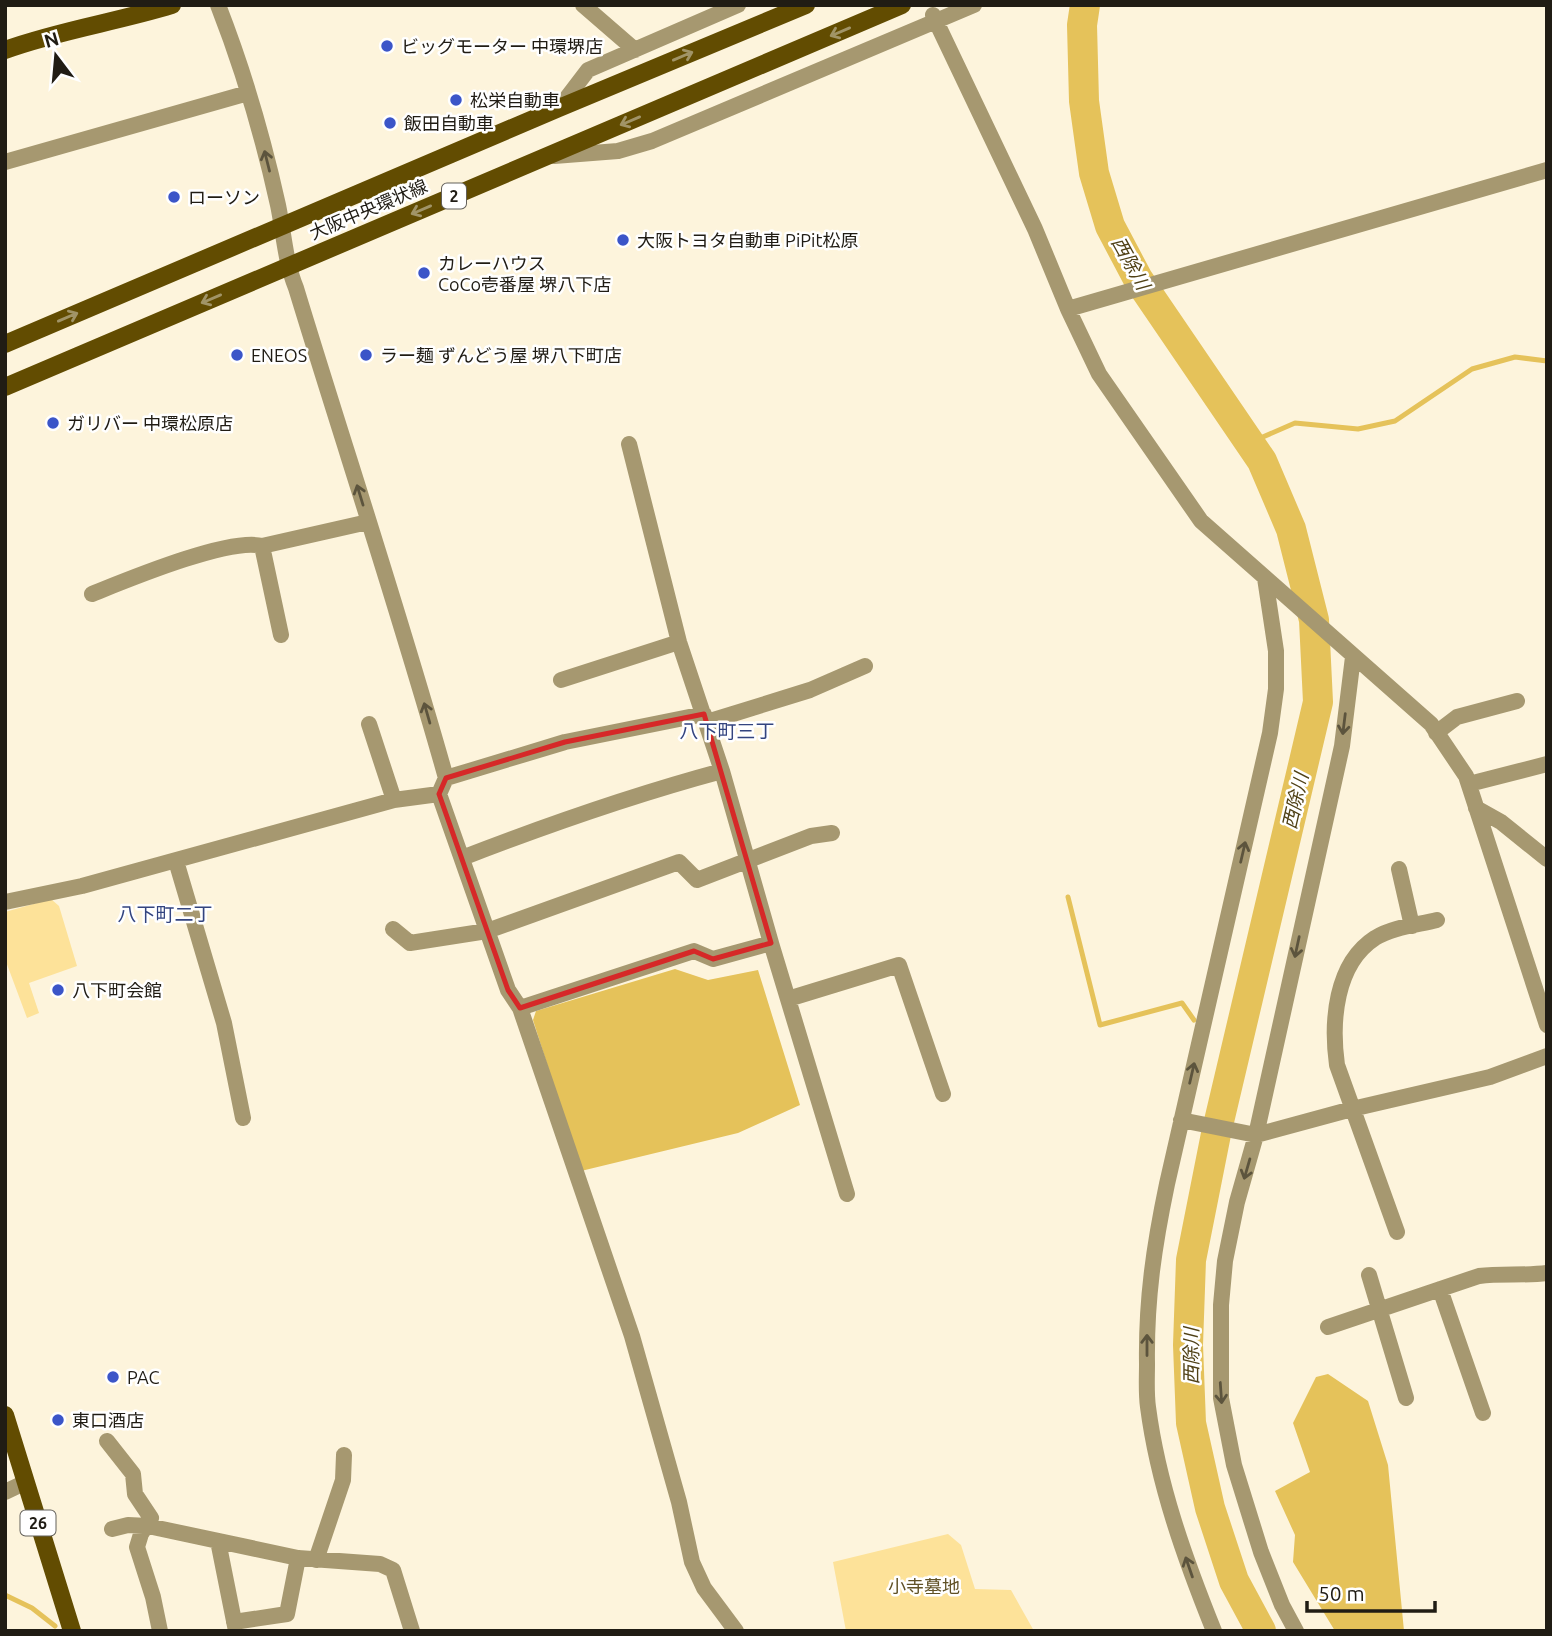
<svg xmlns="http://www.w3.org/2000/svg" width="1552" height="1636" font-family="Ubuntu,'Noto Sans JP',sans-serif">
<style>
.green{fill:#fde299}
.water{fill:#e5c25a}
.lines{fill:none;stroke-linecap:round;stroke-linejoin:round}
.stream{stroke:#e5c25a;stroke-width:5}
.river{stroke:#e5c25a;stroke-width:30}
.minor{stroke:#a69870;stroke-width:16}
.primary{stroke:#624c01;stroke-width:18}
.oneway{stroke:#a19467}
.oneway2{stroke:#5c543d}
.marked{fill:none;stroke:#d62828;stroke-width:5;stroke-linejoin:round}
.poi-dot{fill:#3b55c8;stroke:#fff;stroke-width:2.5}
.labels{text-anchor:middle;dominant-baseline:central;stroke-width:5;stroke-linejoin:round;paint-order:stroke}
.shield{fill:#fff;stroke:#63605a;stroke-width:2}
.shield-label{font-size:16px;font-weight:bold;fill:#201c14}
.poi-label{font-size:18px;fill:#201c14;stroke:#fff;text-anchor:start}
.street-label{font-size:18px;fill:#201c14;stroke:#fff}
.park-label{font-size:18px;fill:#605126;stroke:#fff}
.water-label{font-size:19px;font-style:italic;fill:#504116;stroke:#fff}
.neighbourhood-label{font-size:19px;fill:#33447f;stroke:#fff}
</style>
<rect width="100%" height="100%" fill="#fdf4dc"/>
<path class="green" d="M 51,899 L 59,906 L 77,966 L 29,983 L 39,1013 L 27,1018 L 5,959 L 5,912 Z
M 948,1534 L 961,1545 L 975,1589 L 1011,1590 L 1034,1631 L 846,1631 L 833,1562 Z"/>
<path class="water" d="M 675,969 L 708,980 L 758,970 L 800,1105 L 738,1133 L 581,1171 L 533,1020 L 536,1011 Z
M 1328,1374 L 1368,1401 L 1388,1465 L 1404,1631 L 1335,1631 L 1293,1562 L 1295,1535 L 1275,1491 L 1310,1472 L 1293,1423 L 1316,1377 Z"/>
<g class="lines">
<path class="stream" d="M 1249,443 L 1295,423 L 1358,429 L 1395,421 L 1472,369 L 1515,357 L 1547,361
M 1068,897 L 1100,1025 L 1182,1003 L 1194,1020
M 5,1595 L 32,1608 L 55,1626"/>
<path class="river" d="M 1085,5 L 1082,25 L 1084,101 L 1094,173 L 1110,226 L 1138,279 L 1262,461 L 1291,529 L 1314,620 L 1318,702 L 1216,1134 L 1191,1260 L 1188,1345 L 1191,1423 L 1210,1508 L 1234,1581 L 1261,1631"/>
<path class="minor" d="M 218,5 C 243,69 263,137 278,205 C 284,234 285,261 296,288 C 346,452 400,614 446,778 L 439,794 L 508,990 L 520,1008 L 632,1336 L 679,1502 L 692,1562 L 704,1588 L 736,1631
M 583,5 L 635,50
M 933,15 L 1035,229 L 1068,309 L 1099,374 L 1201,521 L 1431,724 L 1466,776 L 1547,1025
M 559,108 L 588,70 L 738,5
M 554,156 L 618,151 L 652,141 L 974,5
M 5,162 L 248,93
M 1068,309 L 1547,170
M 92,594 C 127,580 230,537 262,546
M 281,635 L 262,546 L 368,522
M 561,680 L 679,642
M 707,722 L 810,690 L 865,666
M 369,724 L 394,800
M 1436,733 L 1457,717 L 1517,701
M 446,778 L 565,742 L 704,714
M 1469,784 L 1547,764
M 1476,808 L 1501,822 L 1547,859
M 462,858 C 547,825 633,795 722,771
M 176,861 L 224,1023 L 243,1118
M 1399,869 L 1412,926
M 5,902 L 82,886 L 394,800 L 439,794
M 393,929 L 410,943 L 487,931 L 679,862 L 697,880 L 811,836 L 832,833
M 771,943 L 847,1194
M 788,999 L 899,965 L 943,1094
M 520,1008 L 694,951 L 713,959 L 771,943 L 722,771 L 679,642 L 629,444
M 1181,1120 L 1256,1135 L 1352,1109 L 1490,1077 L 1547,1056
M 1397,1232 L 1337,1065 C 1331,1022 1335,964 1375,938 C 1393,927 1417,925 1437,920
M 1369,1275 L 1406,1398
M 1440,1289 L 1483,1413
M 1328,1327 L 1479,1276 C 1501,1273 1524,1276 1547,1273
M 107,1441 L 133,1474 L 135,1494 L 151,1518 L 141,1534 L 137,1547 L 153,1597 L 160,1631
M 5,1492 L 26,1482
M 112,1529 L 128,1525 L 148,1526 L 298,1558 L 380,1564 L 393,1570 L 412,1631
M 218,1541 L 236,1631
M 316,1560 L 343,1480 L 344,1455
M 234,1622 L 287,1614 L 298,1558
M 1214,1631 C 1185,1559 1158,1484 1148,1407 C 1146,1393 1147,1378 1147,1364 C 1146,1300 1154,1246 1167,1184 L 1270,733 L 1276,689 L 1276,651 L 1265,578
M 1296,1631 L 1282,1605 L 1261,1552 L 1234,1465 L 1221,1398 L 1221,1305 L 1225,1261 L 1237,1202 L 1256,1135 L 1342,746 L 1353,657"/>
<path class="primary" d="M 5,50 C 60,30 117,22 172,5
M 5,344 L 559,108 L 806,5
M 5,387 L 902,5
M 5,1415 L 72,1631"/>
</g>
<defs><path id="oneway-shaft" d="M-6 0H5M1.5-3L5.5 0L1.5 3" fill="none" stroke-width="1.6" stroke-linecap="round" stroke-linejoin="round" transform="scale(1.75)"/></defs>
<g class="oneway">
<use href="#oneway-shaft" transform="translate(840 32) rotate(157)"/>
<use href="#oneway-shaft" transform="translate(683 56) rotate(-23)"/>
<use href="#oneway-shaft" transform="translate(630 121) rotate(157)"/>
<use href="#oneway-shaft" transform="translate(421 210) rotate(157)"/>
<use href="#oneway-shaft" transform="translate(211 299) rotate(157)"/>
<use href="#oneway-shaft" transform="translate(68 317) rotate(-23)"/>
</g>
<g class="oneway2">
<use href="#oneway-shaft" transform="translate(267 161) rotate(-104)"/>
<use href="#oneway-shaft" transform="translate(360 495) rotate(-107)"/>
<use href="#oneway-shaft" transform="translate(427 713) rotate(-106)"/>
<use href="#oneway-shaft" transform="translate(1344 724) rotate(97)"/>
<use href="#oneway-shaft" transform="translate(1243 852) rotate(-77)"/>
<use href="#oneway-shaft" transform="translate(1297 947) rotate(102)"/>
<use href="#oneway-shaft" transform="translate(1192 1073) rotate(-77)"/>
<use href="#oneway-shaft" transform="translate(1247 1169) rotate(106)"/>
<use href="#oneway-shaft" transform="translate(1147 1345) rotate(-90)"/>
<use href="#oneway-shaft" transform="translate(1221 1393) rotate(86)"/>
<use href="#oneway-shaft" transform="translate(1189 1567) rotate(-109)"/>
</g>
<path class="marked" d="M 704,714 L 771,943 L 713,959 L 694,951 L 520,1008 L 508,990 L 439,794 L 446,778 L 565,742 Z"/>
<g class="poi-dot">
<circle cx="387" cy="46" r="7"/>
<circle cx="456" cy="100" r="7"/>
<circle cx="390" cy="123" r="7"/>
<circle cx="174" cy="197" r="7"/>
<circle cx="623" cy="240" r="7"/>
<circle cx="424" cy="273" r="7"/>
<circle cx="237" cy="355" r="7"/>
<circle cx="366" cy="355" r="7"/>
<circle cx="53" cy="423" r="7"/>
<circle cx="58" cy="990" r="7"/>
<circle cx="113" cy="1377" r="7"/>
<circle cx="58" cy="1420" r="7"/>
</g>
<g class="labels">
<g class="shield">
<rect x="442" y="183.5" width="24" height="25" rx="5"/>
<rect x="20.5" y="1510.5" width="35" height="25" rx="5"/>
</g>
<g class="shield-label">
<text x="454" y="196">2</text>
<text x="38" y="1523">26</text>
</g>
<g class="poi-label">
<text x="401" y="46">ビッグモーター 中環堺店</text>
<text x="470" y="100">松栄自動車</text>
<text x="404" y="123">飯田自動車</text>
<text x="188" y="197">ローソン</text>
<text x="637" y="240">大阪トヨタ自動車 PiPit松原</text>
<text x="438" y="263">カレーハウス<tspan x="438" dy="21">CoCo壱番屋 堺八下店</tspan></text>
<text x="251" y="355">ENEOS</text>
<text x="380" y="355">ラー麺 ずんどう屋 堺八下町店</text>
<text x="67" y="423">ガリバー 中環松原店</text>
<text x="72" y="990">八下町会館</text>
<text x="127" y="1377">PAC</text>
<text x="72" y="1420">東口酒店</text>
</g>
<g class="street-label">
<text transform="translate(368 209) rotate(-23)">大阪中央環状線</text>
</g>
<g class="park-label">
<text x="924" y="1586">小寺墓地</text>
</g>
<g class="water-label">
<text transform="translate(1131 263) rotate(61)">西除川</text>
<text transform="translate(1295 801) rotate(-77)">西除川</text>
<text transform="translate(1191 1356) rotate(-90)">西除川</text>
</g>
<g class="neighbourhood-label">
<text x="727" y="731">八下町三丁</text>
<text x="165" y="914">八下町二丁</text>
</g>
</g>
<rect width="1552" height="1636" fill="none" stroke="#201c14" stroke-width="14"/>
<g transform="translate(56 56) rotate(344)" stroke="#ffffff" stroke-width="5" paint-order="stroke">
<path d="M0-5L12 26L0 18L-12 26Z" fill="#201c14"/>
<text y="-10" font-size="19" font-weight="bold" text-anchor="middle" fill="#201c14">N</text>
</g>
<path d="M1307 1601v10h128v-10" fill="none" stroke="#201c14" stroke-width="3.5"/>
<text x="1318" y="1601" font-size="21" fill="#201c14" stroke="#ffffff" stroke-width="5" paint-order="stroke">50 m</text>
</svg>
